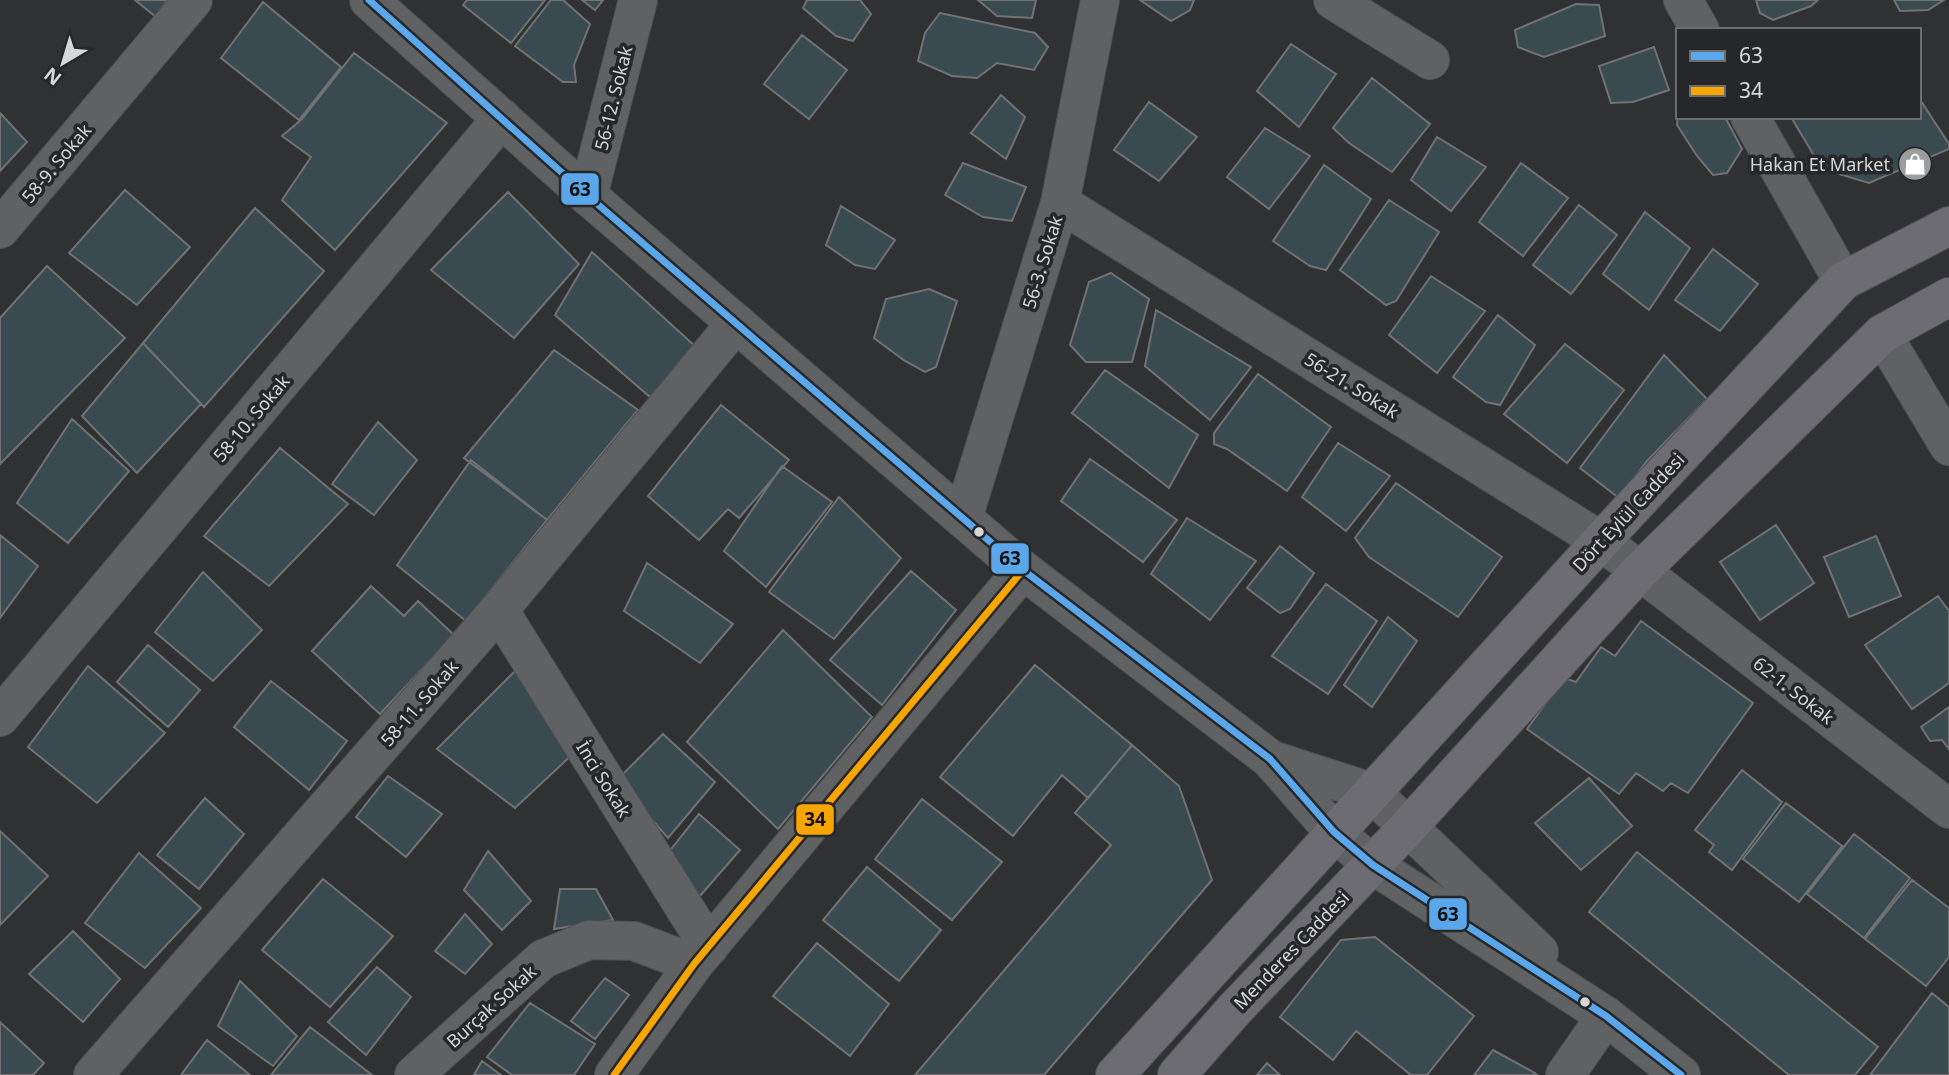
<svg xmlns="http://www.w3.org/2000/svg" width="1949" height="1075" font-family="'Noto Sans',sans-serif">
<style>
.building{fill:#394a51;stroke:#717272;stroke-width:2}
.lines{fill:none;stroke-linecap:round;stroke-linejoin:round}
.minor-casing{stroke:#4e4f50;stroke-width:40}
.tertiary-casing{stroke:#4e4f50;stroke-width:40}
.primary-casing{stroke:#4e4f50;stroke-width:40}
.minor{stroke:#606162;stroke-width:38}
.tertiary{stroke:#606162;stroke-width:38}
.primary{stroke:#6e6c73;stroke-width:38}
.bus-1-casing{stroke:#262729;stroke-width:12}
.bus-2-casing{stroke:#262729;stroke-width:12}
.bus-1{stroke:#5aa8eb;stroke-width:7}
.bus-2{stroke:#f7a600;stroke-width:7}
.bus-dot{fill:#d6d7d8;stroke:#262729;stroke-width:2.5}
.labels{text-anchor:middle;dominant-baseline:central;stroke-width:7;stroke-linejoin:round;paint-order:stroke}
.street-label{font-size:18px;fill:#d6d7d8;stroke:#262729}
.poi-label{font-size:18px;fill:#d6d7d8;stroke:#262729;text-anchor:end}
.line-badge{stroke:#262729;stroke-width:2.5}
.pale-badge-label{font-size:19px;text-anchor:middle;font-weight:bold;fill:#111}
</style>
<rect width="100%" height="100%" fill="#303132"/>
<path class="building" d="M 135,0 L 167,0 L 156,17 Z
M 467,0 L 545,0 L 511,43 L 463,5 Z
M 551,0 L 563,0 L 590,24 L 574,65 L 576,82 L 563,82 L 515,46 Z
M 582,0 L 603,0 L 595,10 Z
M 807,0 L 860,0 L 871,14 L 853,41 L 836,36 L 803,8 Z
M 978,0 L 1036,0 L 1032,18 L 997,16 Z
M 1140,0 L 1194,0 L 1190,10 L 1171,21 Z
M 1756,0 L 1818,0 L 1811,6 L 1773,20 L 1760,13 Z
M 1894,0 L 1944,0 L 1928,10 L 1900,11 Z
M 263,2 L 341,67 L 299,120 L 221,58 Z
M 1576,4 L 1599,5 L 1605,36 L 1544,57 L 1518,47 L 1515,30 Z
M 940,13 L 1035,33 L 1048,47 L 1034,70 L 997,63 L 977,78 L 952,76 L 918,61 L 925,33 Z
M 802,35 L 847,70 L 809,119 L 764,84 Z
M 1291,44 L 1336,74 L 1299,127 L 1257,91 Z
M 1654,47 L 1669,90 L 1633,102 L 1611,103 L 1599,66 Z
M 354,53 L 447,123 L 335,250 L 282,200 L 311,157 L 282,136 L 302,119 Z
M 1372,78 L 1430,124 L 1392,172 L 1349,143 L 1333,128 Z
M 1001,95 L 1025,117 L 1006,159 L 971,133 Z
M 1919,98 L 1949,144 L 1949,149 L 1869,183 L 1822,169 L 1791,117 L 1919,117 Z
M 1149,102 L 1197,137 L 1159,181 L 1114,150 Z
M 0,113 L 27,142 L 0,171 Z
M 1678,114 L 1678,117 L 1725,117 L 1742,149 L 1727,173 L 1713,175 L 1697,156 L 1677,125 Z
M 1265,128 L 1310,156 L 1269,209 L 1227,177 Z
M 1437,137 L 1486,167 L 1451,211 L 1411,180 Z
M 963,163 L 1026,187 L 1012,221 L 983,217 L 945,195 Z
M 1521,163 L 1568,198 L 1523,256 L 1479,222 Z
M 1324,165 L 1371,199 L 1326,270 L 1310,266 L 1273,241 Z
M 125,190 L 190,247 L 137,305 L 69,253 Z
M 508,192 L 579,264 L 514,338 L 431,270 Z
M 1389,200 L 1439,232 L 1396,301 L 1386,305 L 1340,270 Z
M 1579,205 L 1617,235 L 1571,294 L 1533,265 Z
M 841,206 L 895,240 L 875,269 L 855,265 L 826,245 Z
M 255,208 L 324,271 L 204,407 L 143,343 Z
M 1645,212 L 1690,248 L 1649,310 L 1603,274 Z
M 1713,249 L 1758,284 L 1720,331 L 1675,300 Z
M 592,252 L 696,347 L 650,397 L 555,315 Z
M 47,266 L 125,338 L 0,464 L 0,318 Z
M 1111,273 L 1149,299 L 1132,362 L 1086,362 L 1070,345 L 1089,282 Z
M 1431,276 L 1485,311 L 1437,373 L 1389,335 Z
M 929,289 L 957,301 L 936,367 L 925,372 L 905,361 L 874,338 L 886,299 Z
M 1156,310 L 1251,367 L 1210,420 L 1145,366 Z
M 1498,315 L 1535,345 L 1500,405 L 1486,402 L 1453,377 Z
M 143,343 L 201,404 L 137,473 L 82,416 Z
M 1565,344 L 1624,390 L 1567,463 L 1504,414 Z
M 554,350 L 638,410 L 547,520 L 464,458 Z
M 1664,355 L 1707,399 L 1647,461 L 1619,498 L 1580,468 Z
M 1105,370 L 1198,435 L 1169,488 L 1072,413 Z
M 1258,374 L 1331,427 L 1287,491 L 1227,449 L 1214,444 L 1214,433 Z
M 721,405 L 789,460 L 739,518 L 728,509 L 699,540 L 648,496 Z
M 72,419 L 129,471 L 68,543 L 17,503 Z
M 378,422 L 417,460 L 374,515 L 332,484 Z
M 1338,443 L 1390,476 L 1346,531 L 1302,497 Z
M 280,448 L 348,504 L 269,586 L 204,536 Z
M 1090,459 L 1177,520 L 1143,562 L 1061,501 Z
M 471,460 L 547,520 L 466,621 L 397,565 Z
M 782,466 L 832,502 L 766,587 L 724,551 Z
M 1396,483 L 1502,557 L 1458,617 L 1369,557 L 1355,538 Z
M 839,497 L 901,558 L 834,639 L 769,592 Z
M 1187,518 L 1256,561 L 1210,620 L 1151,574 Z
M 1776,525 L 1814,583 L 1760,620 L 1720,562 Z
M 0,535 L 38,566 L 0,618 Z
M 1876,536 L 1901,596 L 1849,617 L 1824,557 Z
M 1280,546 L 1314,573 L 1290,609 L 1280,613 L 1247,588 Z
M 647,563 L 733,624 L 700,663 L 624,611 Z
M 911,571 L 956,610 L 882,705 L 830,660 Z
M 203,572 L 262,630 L 213,681 L 155,632 Z
M 1326,584 L 1377,621 L 1328,694 L 1272,656 Z
M 371,586 L 404,616 L 418,601 L 454,635 L 380,714 L 312,651 Z
M 1938,596 L 1949,611 L 1949,683 L 1912,709 L 1865,645 Z
M 1388,617 L 1417,641 L 1372,707 L 1344,685 Z
M 1641,621 L 1753,703 L 1688,793 L 1671,783 L 1663,791 L 1636,773 L 1619,794 L 1527,729 L 1564,678 L 1576,682 L 1601,647 L 1615,656 Z
M 783,630 L 872,717 L 778,829 L 687,742 Z
M 148,645 L 200,690 L 168,727 L 117,682 Z
M 1035,665 L 1132,745 L 1088,798 L 1062,775 L 1013,836 L 940,777 Z
M 88,666 L 165,733 L 97,803 L 28,747 Z
M 517,669 L 576,751 L 515,808 L 437,749 Z
M 271,681 L 347,741 L 309,790 L 234,727 Z
M 1949,707 L 1949,749 L 1942,740 L 1930,741 L 1921,727 Z
M 663,734 L 715,782 L 668,838 L 617,780 Z
M 1132,745 L 1179,786 L 1212,880 L 1044,1075 L 915,1075 L 1111,845 L 1075,813 Z
M 1742,770 L 1782,802 L 1732,870 L 1709,852 L 1714,845 L 1695,830 Z
M 388,776 L 442,814 L 406,857 L 356,817 Z
M 1589,778 L 1632,826 L 1581,870 L 1535,823 Z
M 205,798 L 244,834 L 199,889 L 157,855 Z
M 922,799 L 1002,862 L 952,920 L 875,859 Z
M 1786,803 L 1842,846 L 1799,902 L 1743,859 Z
M 699,814 L 740,850 L 699,897 L 661,862 Z
M 0,831 L 48,876 L 0,925 Z
M 1854,834 L 1910,878 L 1864,938 L 1807,894 Z
M 488,851 L 531,901 L 502,930 L 464,890 Z
M 1637,852 L 1878,1047 L 1855,1075 L 1789,1075 L 1589,912 Z
M 139,853 L 201,908 L 145,968 L 85,923 Z
M 867,867 L 941,930 L 899,981 L 823,920 Z
M 323,879 L 393,936 L 330,1007 L 262,950 Z
M 1912,880 L 1949,908 L 1949,957 L 1926,986 L 1865,939 Z
M 560,889 L 596,889 L 613,920 L 554,929 Z
M 465,914 L 492,944 L 465,974 L 435,951 Z
M 73,931 L 120,979 L 83,1022 L 29,974 Z
M 1375,937 L 1474,1016 L 1427,1075 L 1411,1075 L 1356,1031 L 1333,1060 L 1280,1017 L 1341,940 Z
M 817,943 L 889,1004 L 850,1056 L 773,996 Z
M 377,967 L 411,997 L 366,1055 L 328,1022 Z
M 605,978 L 629,995 L 595,1039 L 571,1021 Z
M 240,981 L 297,1036 L 273,1066 L 218,1026 Z
M 1932,993 L 1949,1007 L 1949,1075 L 1870,1075 Z
M 530,1003 L 595,1044 L 574,1075 L 512,1075 L 487,1057 Z
M 0,1022 L 44,1063 L 33,1075 L 0,1075 Z
M 310,1027 L 372,1075 L 271,1075 Z
M 207,1040 L 250,1075 L 181,1075 Z
M 1493,1050 L 1535,1073 L 1537,1075 L 1474,1075 Z
M 482,1061 L 501,1075 L 474,1075 Z
M 1267,1063 L 1280,1075 L 1257,1075 Z"/>
<g class="lines">
<g class="minor-casing">
<path id="minor" d="M 1333,0 L 1430,60
M 588,196 L 638,0
M 1060,203 L 1601,541 L 1949,809
M 0,229 L 193,0
M 1882,334 L 1949,446
M 963,518 L 1060,203 L 1100,0
M 499,610 L 709,947
M 0,717 L 502,118
M 93,1075 L 499,610 L 736,323
M 414,1075 L 543,959 L 589,940 L 634,941 L 694,964
M 614,1075 L 694,964 L 1023,570
M 1565,1075 L 1606,1016"/>
</g>
<g class="tertiary-casing">
<path id="tertiary" d="M 369,0 L 588,196 L 1023,570 L 1270,759 L 1334,832 L 1373,865 L 1606,1016 L 1681,1075
M 1683,0 L 1700,30
M 1750,117 L 1843,281
M 1272,760 L 1371,792 L 1539,952"/>
</g>
<g class="primary-casing">
<path id="primary" d="M 1115,1075 L 1601,541 L 1843,281 L 1949,226
M 1177,1075 L 1234,1010 L 1408,827 L 1640,571 L 1882,334 L 1949,297"/>
</g>
<use href="#minor" class="minor"/>
<use href="#tertiary" class="tertiary"/>
<use href="#primary" class="primary"/>
<g class="bus-1-casing">
<path id="bus-1" d="M 369,0 L 588,196 L 1023,570 L 1270,759 L 1334,832 L 1373,865 L 1606,1016 L 1681,1075"/>
</g>
<g class="bus-2-casing">
<path id="bus-2" d="M 614,1075 L 694,964 L 1023,570"/>
</g>
<use href="#bus-1" class="bus-1"/>
<use href="#bus-2" class="bus-2"/>
</g>
<defs>
<g id="shop-disc" transform="scale(1.75)"><circle r="9.5" fill="#9c9d9e" stroke="#262729"/><path d="M-5-2.5h2.3a2.7 3.5 0 0 1 5.4 0H5L5.5 6h-11ZM-1.5-2.5h3a1.5 2.3 0 0 0-3 0Z" fill="#fff"/></g>
</defs>
<g fill-rule="evenodd">
<use href="#shop-disc" x="1915" y="164"/>
</g>
<g class="bus-dot">
<circle cx="979" cy="532" r="6"/>
<circle cx="1585" cy="1002" r="6"/>
</g>
<g class="labels">
<g class="street-label">
<text transform="translate(613 98) rotate(-76)">56-12. Sokak</text>
<text transform="translate(56 163) rotate(-50)">58-9. Sokak</text>
<text transform="translate(1042 262) rotate(-73)">56-3. Sokak</text>
<text transform="translate(1352 385) rotate(32)">56-21. Sokak</text>
<text transform="translate(251 418) rotate(-50)">58-10. Sokak</text>
<text transform="translate(1628 512) rotate(-47)">Dört Eylül Caddesi</text>
<text transform="translate(1794 690) rotate(38)">62-1. Sokak</text>
<text transform="translate(419 703) rotate(-49)">58-11. Sokak</text>
<text transform="translate(604 779) rotate(58)">İnci Sokak</text>
<text transform="translate(1291 950) rotate(-46)">Menderes Caddesi</text>
<text transform="translate(491 1006) rotate(-42)">Burçak Sokak</text>
</g>
<g class="poi-label">
<text x="1890" y="164">Hakan Et Market</text>
</g>
</g>
<g class="line-badge">
<rect x="560" y="172" width="40" height="34" rx="7" fill="#5aa8eb"/>
<rect x="990" y="542" width="40" height="33" rx="7" fill="#5aa8eb"/>
<rect x="795" y="803" width="40" height="33" rx="7" fill="#f7a600"/>
<rect x="1428" y="897" width="40" height="34" rx="7" fill="#5aa8eb"/>
</g>
<g class="pale-badge-label">
<text x="580" y="196">63</text>
<text x="1010" y="565">63</text>
<text x="815" y="826">34</text>
<text x="1448" y="921">63</text>
</g>
<rect x="1676" y="28" width="245" height="91" fill="#262729" stroke="#6c6d6f" stroke-width="2"/>
<rect x="1690" y="51" width="35" height="10" fill="#5aa8eb" stroke="#6c6d6f" stroke-width="2"/>
<text x="1739" y="63" font-size="21" fill="#d6d7d8">63</text>
<rect x="1690" y="86" width="35" height="10" fill="#f7a600" stroke="#6c6d6f" stroke-width="2"/>
<text x="1739" y="98" font-size="21" fill="#d6d7d8">34</text>
<g transform="translate(63 63) rotate(218)" stroke="#262729" stroke-width="5" paint-order="stroke">
<path d="M0-5L12 26L0 18L-12 26Z" fill="#d6d7d8"/>
<text y="-10" font-size="19" font-weight="bold" text-anchor="middle" fill="#d6d7d8">N</text>
</g>
</svg>
